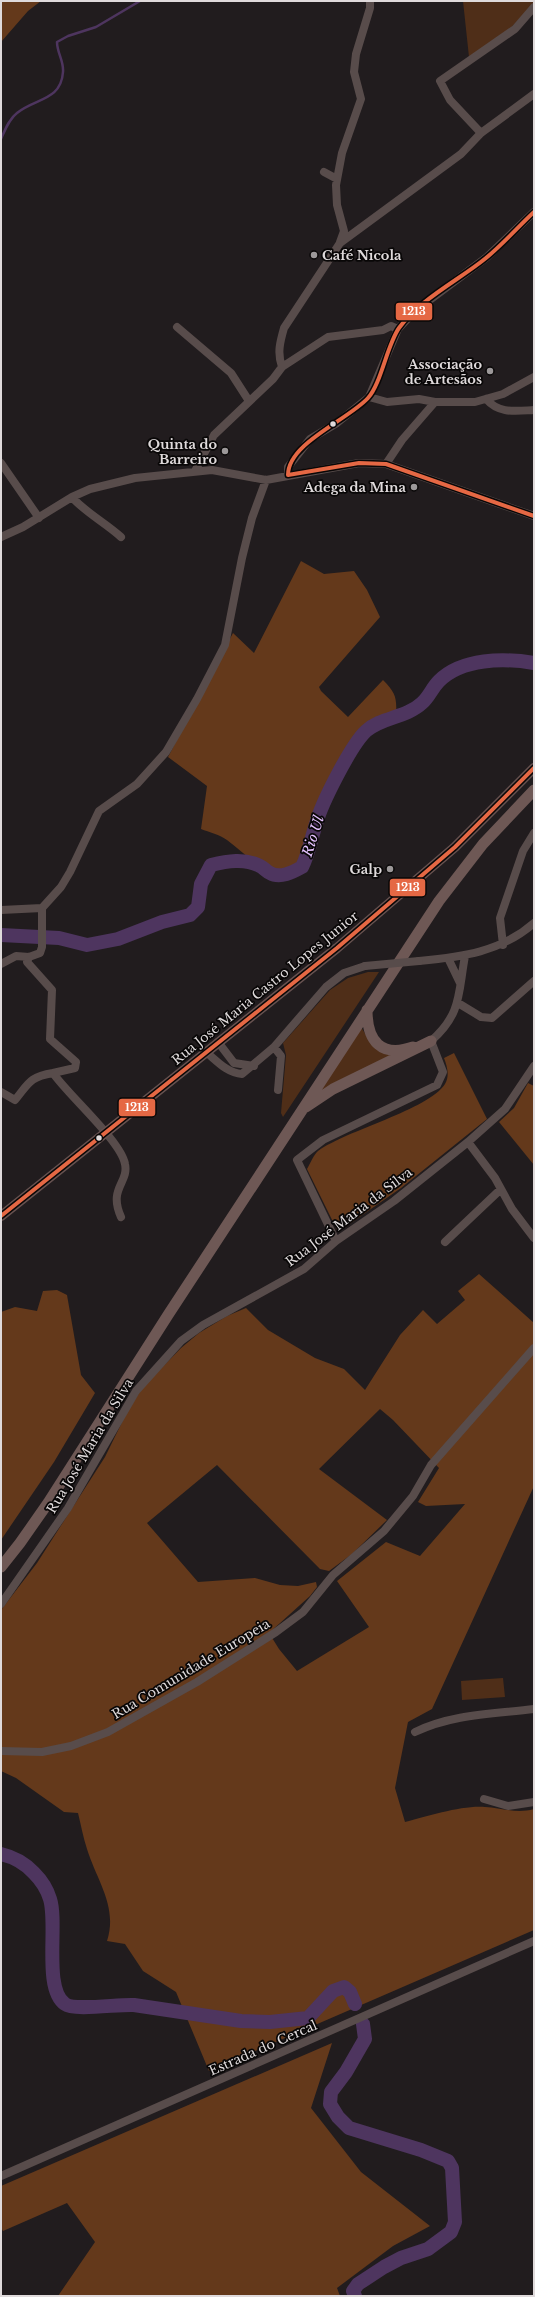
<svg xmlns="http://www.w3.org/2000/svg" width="535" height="2297" font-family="'Libre Baskerville',serif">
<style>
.green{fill:#4f2e18}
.forest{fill:#64391b;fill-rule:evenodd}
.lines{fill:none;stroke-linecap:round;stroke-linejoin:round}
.stream{stroke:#4e355f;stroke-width:2.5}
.river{stroke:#4e355f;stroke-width:14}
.minor{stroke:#584c4b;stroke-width:8}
.major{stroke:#675250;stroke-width:10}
.highway{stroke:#6e5855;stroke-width:11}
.minor-bridge{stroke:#584c4b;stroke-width:8}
.bus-1-casing{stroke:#090707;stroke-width:7}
.bus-1{stroke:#e56844;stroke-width:4}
.poi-dot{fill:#9c9899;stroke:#090707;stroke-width:1.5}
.bus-dot{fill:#dfdadb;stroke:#090707;stroke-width:1.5}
.labels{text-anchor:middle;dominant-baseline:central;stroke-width:3.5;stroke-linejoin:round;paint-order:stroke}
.poi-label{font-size:13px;font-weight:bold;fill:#dfdadb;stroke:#090707;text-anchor:end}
.street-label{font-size:13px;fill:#dfdadb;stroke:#090707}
.water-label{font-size:14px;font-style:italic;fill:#e5c2ff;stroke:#090707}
.line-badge{stroke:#090707;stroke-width:1.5}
.badge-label{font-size:11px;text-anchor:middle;font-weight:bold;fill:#fff}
</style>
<rect width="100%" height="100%" fill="#211c1e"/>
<path class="green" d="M 463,1 L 534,1 L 534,3 L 508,31 L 469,57 Z
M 368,972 L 379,972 L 283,1117 L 281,1113 L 286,1055 L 283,1043 L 330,990 L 348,978 Z
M 361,1027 L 369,1040 L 396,1055 L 319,1092 Z
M 503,1678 L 505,1697 L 462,1700 L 461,1681 Z"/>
<path class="forest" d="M 1,1 L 41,1 L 28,11 L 1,42 Z
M 301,561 L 324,574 L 354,571 L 367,590 L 380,617 L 319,687 L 321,691 L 348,717 L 383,680 C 396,693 397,698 396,716 L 365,727 L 350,747 L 318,807 L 300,866 C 268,881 251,858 227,840 C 220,835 209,832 201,829 L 207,786 L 168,757 L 233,633 L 254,653 Z
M 454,1053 L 487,1119 L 401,1188 L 338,1232 L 307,1169 C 310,1164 314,1154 318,1151 C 347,1130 428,1110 445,1084 C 450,1076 447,1066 444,1058 Z
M 528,1083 L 534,1086 L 534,1165 L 499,1122 L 514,1108 Z
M 479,1274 L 534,1323 L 534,1486 L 432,1709 L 408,1722 L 395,1788 L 405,1822 C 428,1816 463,1805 485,1807 C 502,1808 517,1814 534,1809 L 534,1930 L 209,2071 L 176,1992 L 143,1971 L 125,1944 L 107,1941 C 118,1907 97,1881 87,1849 C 83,1837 81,1825 78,1813 L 64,1812 L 16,1778 L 1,1771 L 1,1610 L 37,1563 L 60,1527 L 105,1457 L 128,1410 L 143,1387 L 181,1348 L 199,1333 L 227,1316 L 246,1308 L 268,1330 L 315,1358 L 344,1369 L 365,1390 L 400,1335 L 423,1310 L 437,1324 L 465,1300 L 458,1291 ZM 380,1409 L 393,1420 L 439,1468 L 418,1502 L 426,1506 L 465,1504 L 420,1556 L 386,1542 L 337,1581 L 369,1627 L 297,1671 L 279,1649 L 269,1633 L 310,1596 L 317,1587 L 316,1582 L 298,1586 L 280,1585 L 255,1578 L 198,1582 L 147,1523 L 217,1465 L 320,1569 L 329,1571 L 352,1554 L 387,1520 L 319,1469 Z
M 57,1290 L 67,1295 L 81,1375 L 95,1393 L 54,1462 L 1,1540 L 1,1312 L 15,1307 L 37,1311 L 43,1291 Z
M 332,2043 L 311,2108 L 361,2172 L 430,2226 L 393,2246 L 337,2288 L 340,2296 L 58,2296 L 95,2242 L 67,2203 L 3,2231 L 1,2228 L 1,2186 Z"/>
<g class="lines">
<path class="stream" d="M 1,139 C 5,130 9,119 17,113 C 35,98 61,101 63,72 C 64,61 57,53 57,42 L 68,36 L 96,27 L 140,1"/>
<path class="river" d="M 1,935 L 59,938 L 87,945 L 118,939 L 162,922 L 190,915 L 198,907 L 201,884 L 211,865 C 227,861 245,858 260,866 C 264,868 266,871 270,873 C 280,879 293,872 302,867 C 309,853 311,839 316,824 C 321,804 351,745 366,731 C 381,717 406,718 422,703 C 429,697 432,688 439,681 C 462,658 504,658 534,663
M 1,1854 C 14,1857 25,1863 34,1873 C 41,1880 47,1889 50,1899 C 58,1924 43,1989 65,2004 C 74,2011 119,2004 134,2005 L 241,2021 L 270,2022 L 308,2018 L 333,1991 L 344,1987 L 350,1992 L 355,2004
M 355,2296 L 353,2291 L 358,2284 L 384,2267 L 401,2258 L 428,2249 L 451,2232 L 455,2222 L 452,2168 L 448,2161 L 421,2150 L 349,2128 L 338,2117 L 330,2104 L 331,2092 L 346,2072 L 365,2039 L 363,2024"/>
<path class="minor" d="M 481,133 L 450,100 L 440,81 L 515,29 L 534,7
M 324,172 L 337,179
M 340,242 L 344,231 L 337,205 L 336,185 L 342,153 L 361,99 L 354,72 L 356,54 L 370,8 L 370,1
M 177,327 L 231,373 L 249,401
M 282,367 L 328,337 L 383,330 L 391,326 L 398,329
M 369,397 L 387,402 L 419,399 L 435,402
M 486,399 C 499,414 515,411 534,410
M 1,463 L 39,518
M 386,464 L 402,440 L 435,402 L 475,402 L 503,394 L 534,377
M 195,471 L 214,435 L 273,379 L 282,367 C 277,353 280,342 284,328 L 340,243 L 461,154 L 481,133 L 534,94
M 288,475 L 288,467 L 310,439 L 337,423 L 369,397 L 398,329 L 415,311 L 487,257 L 534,212
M 72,497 C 82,510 107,524 121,537
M 1,537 L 23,527 L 72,497 L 90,489 L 135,478 L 212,470 L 266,480 L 359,463 L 386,464 L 534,516
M 1,910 L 42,908
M 503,945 L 500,918 L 523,851 L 534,833
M 29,957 L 27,962 L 52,990 L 50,1039 L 76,1062 L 75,1068 L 53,1073 C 68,1095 121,1141 125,1164 C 129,1183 108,1188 121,1217
M 448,958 L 460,983
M 419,961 C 462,957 501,952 534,923
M 1,964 L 16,956 L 29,957 L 40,953 L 42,947 L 42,908 L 61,887 L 70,872 L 99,811 L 137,784 L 166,752 L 197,699 L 225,645 L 242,558 L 252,518 L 266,480
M 458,1003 L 481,1017 L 492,1018 L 534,981
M 218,1042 L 234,1063 L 254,1066
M 274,1047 L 281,1056 L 278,1090
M 206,1052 C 217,1061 227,1073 242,1074 L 274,1047 L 326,987 L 344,973 L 365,966
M 1,1092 L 15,1100 C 29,1083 29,1077 53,1073
M 468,1142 L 495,1178 L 512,1209 L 534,1238
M 336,1241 L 297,1160 L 323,1140 L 437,1085 L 443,1072 L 431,1041 C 462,1014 458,993 465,956
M 445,1242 L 501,1189
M 1,1604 L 68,1508 L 136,1391 L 181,1341 L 203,1325 L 304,1269 L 336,1241 L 394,1201 L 468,1142 L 505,1109 L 534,1066
M 415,1732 C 452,1714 493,1714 534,1709
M 1,1751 L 42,1752 L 71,1746 L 108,1732 L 197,1682 L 276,1632 L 303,1612 L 333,1575 L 384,1531 L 413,1496 L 431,1465 L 534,1348
M 484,1799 L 508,1806 L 534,1802
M 1,2176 L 534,1941"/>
<path class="major" d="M 1,1216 L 337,948 L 455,847 L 534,768"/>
<path class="highway" d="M 367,1010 C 367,1041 381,1058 413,1047
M 306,1107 L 333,1089 L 431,1041
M 1,1567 L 20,1543 L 48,1503 L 168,1315 L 439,901 L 483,844 L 534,790"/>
<path class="minor-bridge" d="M 365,966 L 419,961"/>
<g class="bus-1-casing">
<path id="bus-1" d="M 534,212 C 518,227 503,244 486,258 C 459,280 419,300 399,328 C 387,345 381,384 368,398 C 348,420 288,443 288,475 L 359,463 L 386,464 L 534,516
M 1,1216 L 337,948 L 455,847 L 534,768"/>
</g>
<use href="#bus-1" class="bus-1"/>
</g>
<g class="poi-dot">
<circle cx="314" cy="255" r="4"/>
<circle cx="490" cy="371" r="4"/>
<circle cx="225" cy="451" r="4"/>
<circle cx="414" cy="487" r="4"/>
<circle cx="390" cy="869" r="4"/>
</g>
<g class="bus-dot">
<circle cx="333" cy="424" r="3.5"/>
<circle cx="99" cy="1138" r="3.5"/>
</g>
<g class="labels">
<g class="poi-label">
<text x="322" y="255" text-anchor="start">Café Nicola</text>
<text x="482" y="364">Associação<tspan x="482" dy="15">de Artesãos</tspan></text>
<text x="217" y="444">Quinta do<tspan x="217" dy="15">Barreiro</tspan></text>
<text x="406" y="487">Adega da Mina</text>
<text x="382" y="869">Galp</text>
</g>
<g class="street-label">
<text transform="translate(265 988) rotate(-39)">Rua José Maria Castro Lopes Junior</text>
<text transform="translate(349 1217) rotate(-37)">Rua José Maria da Silva</text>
<text transform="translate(90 1446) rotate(-59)">Rua José Maria da Silva</text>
<text transform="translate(191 1669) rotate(-31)">Rua Comunidade Europeia</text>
<text transform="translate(263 2048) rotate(-24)">Estrada do Cercal</text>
</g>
<g class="water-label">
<text transform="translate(313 836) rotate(-72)">Rio Ul</text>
</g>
</g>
<g class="line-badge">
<rect x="395" y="302" width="38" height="19" rx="4" fill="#e56844"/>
<rect x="389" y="878" width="37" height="19" rx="4" fill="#e56844"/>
<rect x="118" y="1098" width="38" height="19" rx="4" fill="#e56844"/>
</g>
<g class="badge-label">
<text x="414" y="315">1213</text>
<text x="408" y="891">1213</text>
<text x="137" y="1111">1213</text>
</g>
<rect width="535" height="2297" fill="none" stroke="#dfdadb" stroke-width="4"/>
</svg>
